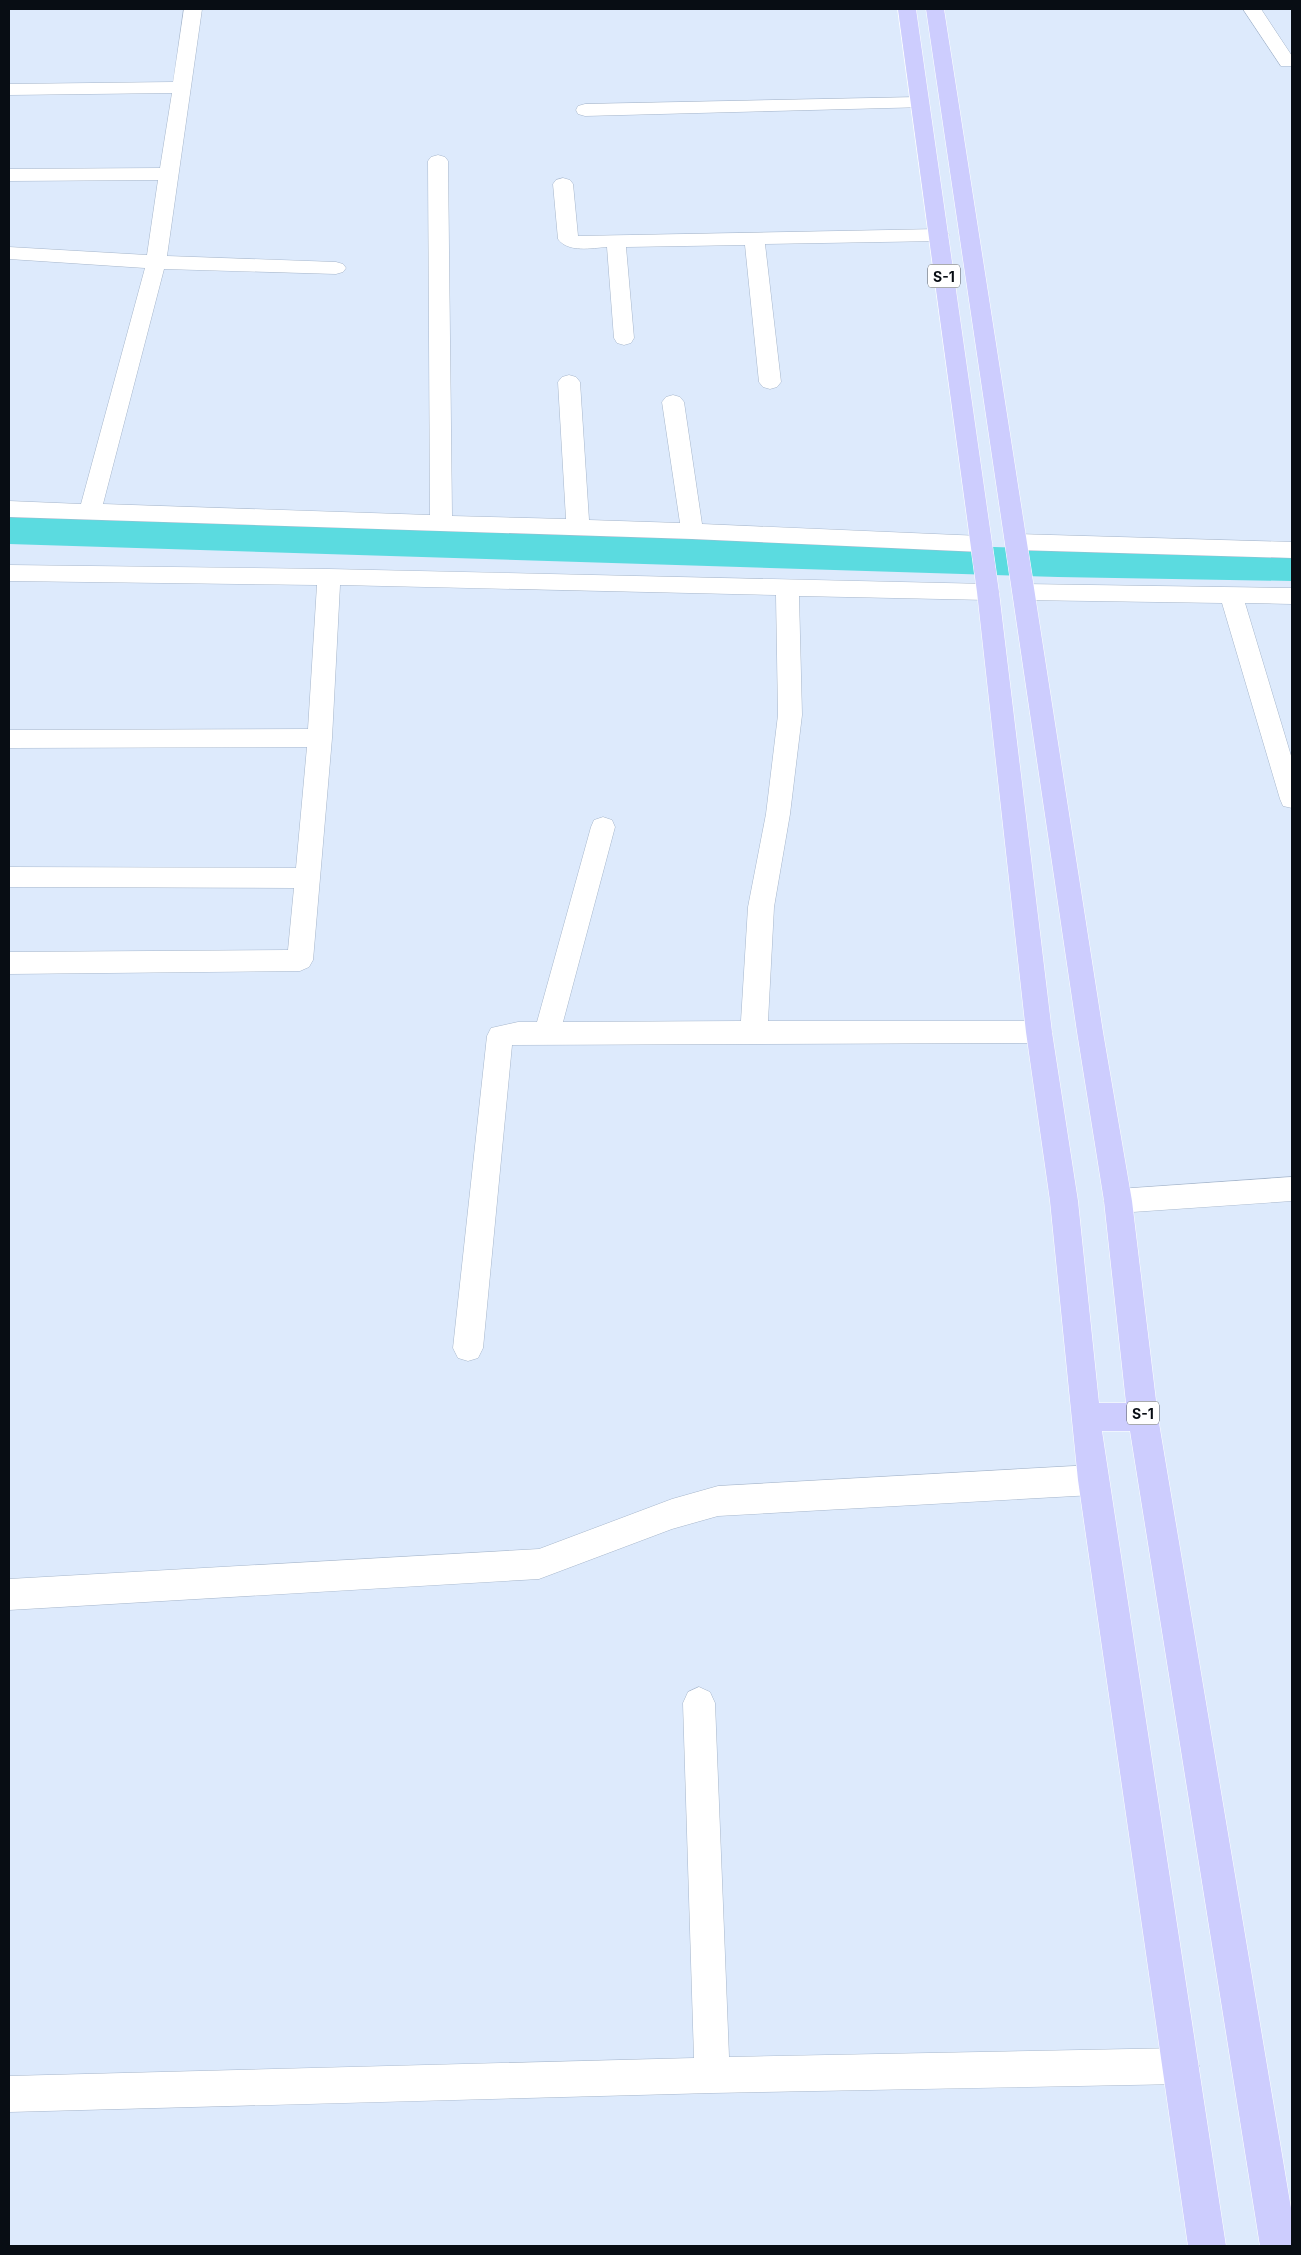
<svg xmlns="http://www.w3.org/2000/svg" width="1301" height="2255" font-family="Inter,sans-serif">
<style>
.lines{fill:none;stroke-linecap:round;stroke-linejoin:round}
.canal{fill:#5bdbe0;fill-rule:evenodd}
.minor-casing{stroke:#a6b6cb;stroke-width:1}
.primary-casing{stroke:#fff;stroke-width:1}
.minor{fill:#fff;fill-rule:evenodd}
.primary{fill:#cdcdfe;fill-rule:evenodd}
.labels{text-anchor:middle;dominant-baseline:central;stroke-width:4.5;stroke-linejoin:round;paint-order:stroke}
.shield{fill:#fff;stroke:#52565a;stroke-width:1}
.shield-label{font-size:14px;font-weight:bold;fill:#080d14}
</style>
<rect width="100%" height="100%" fill="#ddeafc"/>
<g class="lines">
<path class="canal" d="M 9,516 L 1058,549 L 1292,552 L 1292,581 L 1058,577 L 9,544 Z"/>
<g class="minor-casing">
<path id="minor" d="M 184,9 L 202,9 L 167,256 L 336,262 L 343,264 L 346,268 L 343,272 L 336,274 L 164,269 L 103,504 L 430,515 L 428,161 L 431,157 L 438,155 L 445,157 L 448,161 L 452,516 L 566,519 L 558,382 L 562,377 L 569,375 L 576,377 L 580,382 L 589,520 L 680,523 L 662,402 L 666,397 L 673,395 L 680,397 L 684,402 L 702,524 L 981,536 L 989,538 L 992,544 L 989,550 L 981,552 L 692,539 L 9,517 L 9,501 L 81,504 L 145,268 L 9,259 L 9,247 L 147,255 L 158,180 L 9,181 L 9,169 L 160,168 L 172,93 L 9,95 L 9,84 L 173,82 Z
M 1243,9 L 1261,9 L 1292,56 L 1292,66 L 1281,66 Z
M 920,97 L 927,99 L 929,103 L 927,107 L 585,116 L 578,114 L 576,110 L 578,106 L 585,104 Z
M 563,178 L 570,180 L 573,184 L 578,236 L 939,229 L 946,231 L 949,235 L 946,239 L 939,241 L 765,244 L 781,382 L 777,387 L 770,389 L 763,387 L 759,382 L 745,245 L 626,247 L 634,338 L 631,343 L 624,345 L 617,343 L 614,338 L 607,247 C 592,248 568,253 558,239 L 553,184 L 556,180 Z
M 1017,534 L 1292,542 L 1292,558 L 1017,550 L 1009,548 L 1006,542 L 1009,536 Z
M 9,565 L 329,569 L 988,584 L 996,586 L 999,592 L 996,598 L 988,600 L 799,596 L 802,715 L 790,814 L 774,907 L 768,1021 L 1039,1021 L 1048,1024 L 1052,1032 L 1048,1040 L 1039,1043 L 512,1045 L 483,1348 L 478,1358 L 468,1361 L 458,1358 L 453,1348 L 487,1036 L 491,1028 L 518,1022 L 537,1022 L 591,827 L 594,820 L 603,817 L 612,820 L 615,827 L 563,1022 L 741,1021 L 748,907 L 766,814 L 778,715 L 776,595 L 340,585 L 332,738 L 313,960 L 309,967 L 300,971 L 9,974 L 9,952 L 288,950 L 294,888 L 9,887 L 9,867 L 296,868 L 307,747 L 9,748 L 9,730 L 308,729 L 317,585 L 9,581 Z
M 1024,584 L 1292,588 L 1292,604 L 1245,603 L 1292,759 L 1292,808 L 1283,806 L 1280,799 L 1222,603 L 1024,600 L 1016,598 L 1013,592 L 1016,586 Z
M 1292,1177 L 1292,1201 L 1118,1213 L 1108,1210 L 1104,1201 L 1108,1192 L 1118,1189 Z
M 1093,1465 L 1104,1470 L 1108,1480 L 1104,1490 L 1093,1495 L 718,1516 L 672,1529 L 539,1579 L 9,1610 L 9,1579 L 539,1549 L 672,1499 L 718,1486 Z
M 699,1687 L 710,1692 L 715,1703 L 729,2057 L 1181,2048 L 1194,2053 L 1199,2066 L 1194,2079 L 1181,2084 L 712,2093 L 9,2112 L 9,2076 L 694,2058 L 683,1703 L 688,1692 Z"/>
</g>
<g class="primary-casing">
<path id="primary" d="M 898,9 L 916,9 L 999,592 L 1052,1032 L 1078,1201 L 1099,1403 L 1126,1403 L 1104,1201 L 1077,1032 L 926,9 L 944,9 L 1103,1032 L 1132,1201 L 1158,1417 L 1292,2214 L 1292,2246 L 1260,2246 L 1130,1431 L 1102,1431 L 1226,2246 L 1188,2246 L 1078,1480 L 1050,1201 L 1026,1032 L 977,592 Z"/>
</g>
<use href="#minor" class="minor"/>
<use href="#primary" class="primary"/>
</g>
<g class="labels">
<g class="shield">
<rect x="928" y="264.5" width="32" height="23" rx="4"/>
<rect x="1127" y="1401.5" width="32" height="23" rx="4"/>
</g>
<g class="shield-label">
<text x="944" y="276">S-1</text>
<text x="1143" y="1413">S-1</text>
</g>
</g>
<rect width="1301" height="2255" fill="none" stroke="#080d14" stroke-width="20"/>
</svg>
